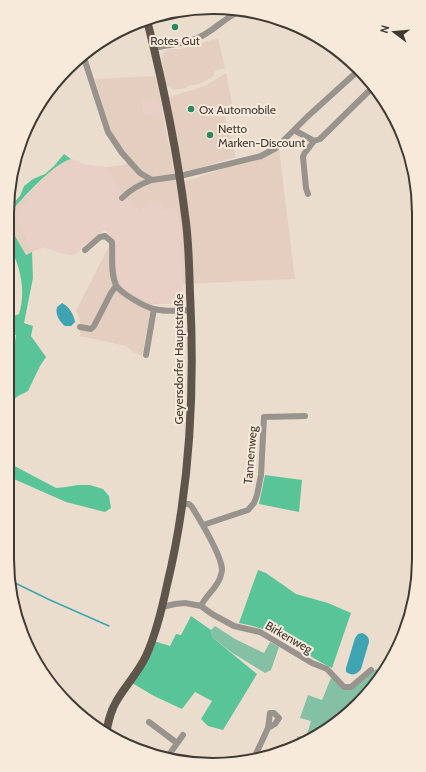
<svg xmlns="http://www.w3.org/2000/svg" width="426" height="772" font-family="Cabin,sans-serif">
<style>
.commercial{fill:#e3cec0}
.industrial{fill:#e8d0c7}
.green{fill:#83c0a4}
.forest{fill:#5ac499}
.water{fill:#3fa4b1}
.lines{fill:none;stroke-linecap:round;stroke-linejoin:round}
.stream{stroke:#3fa4b1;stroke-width:1.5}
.minor{stroke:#99938d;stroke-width:6}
.major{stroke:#5f554a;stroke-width:8}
.poi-dot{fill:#2c8960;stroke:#f8eadb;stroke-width:1.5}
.labels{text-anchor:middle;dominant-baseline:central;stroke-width:4;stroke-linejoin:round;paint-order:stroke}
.poi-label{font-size:12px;fill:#403a34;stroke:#f8eadb;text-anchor:start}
.street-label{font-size:12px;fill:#403a34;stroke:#f8eadb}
.rim{fill:none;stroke:#403a34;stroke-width:2}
</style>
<rect width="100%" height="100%" fill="#ebddce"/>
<path class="commercial" d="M 218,38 L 225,68 L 214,71 L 214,76 L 199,84 L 187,86 L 186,88 L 173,90 L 169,86 L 166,87 L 162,59 L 164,52 L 170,49 L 180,49 Z
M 226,73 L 233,108 L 229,109 L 230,111 L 217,115 L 218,117 L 225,116 L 236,157 L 188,171 L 183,170 L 169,97 L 205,86 Z
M 155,76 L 159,92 L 176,183 L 196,178 L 279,149 L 295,279 L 182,284 L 183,300 L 179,304 L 152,304 L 142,356 L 135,353 L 126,346 L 80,336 L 80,320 L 76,311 L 109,246 L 114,240 L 105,229 L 83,246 L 76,254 L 71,255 L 61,253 L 43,247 L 26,255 L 7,222 L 7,215 L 49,173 L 71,159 L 86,165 L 107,167 L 124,165 L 131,161 L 121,149 L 110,129 L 95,79 Z"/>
<path class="industrial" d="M 156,98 L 157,101 L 161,103 L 162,113 L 144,116 L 141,100 Z
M 71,159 L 86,165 L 107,167 L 122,193 L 121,197 L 131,201 L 141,210 L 147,204 L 162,201 L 163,209 L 177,208 L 180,229 L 183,300 L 179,304 L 162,304 L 156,301 L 152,304 L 126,291 L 123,287 L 120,284 L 116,273 L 114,239 L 105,229 L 83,246 L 76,254 L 71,255 L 61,253 L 43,247 L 30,249 L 18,221 L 19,210 L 49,173 L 65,160 Z"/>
<path class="green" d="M 215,626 L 235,639 L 264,653 L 270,642 L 279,647 L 271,670 L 265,673 L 231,652 L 212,637 L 211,630 Z
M 376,669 L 384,671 L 349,714 L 297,746 L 297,736 L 306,738 L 311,721 L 300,718 L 308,695 L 322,700 L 331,678 L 352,688 Z"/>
<path class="forest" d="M 64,154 L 71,159 C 52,164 22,200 7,215 L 7,210 L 20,196 L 24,186 L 33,179 L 45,174 L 54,166 Z
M 7,222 L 26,255 L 32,252 L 33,278 L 24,323 L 33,326 L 31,336 L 46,357 L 40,366 L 28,391 L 18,396 L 11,402 L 7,412 L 8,353 L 15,342 L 16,335 L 7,332 L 7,319 L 19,314 C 25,296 22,275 15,258 C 13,254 8,249 7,244 C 6,237 7,229 7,222 Z
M 7,462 L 56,488 L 66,487 L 78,485 L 90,485 L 103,489 L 109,496 L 111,508 L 105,512 L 66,502 L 7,476 Z
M 265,475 L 302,480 L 299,512 L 259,504 Z
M 258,570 L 266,573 L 296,594 L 328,603 L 351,613 L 332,668 C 309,657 289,641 266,630 C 258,627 248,625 239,623 Z
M 191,616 L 211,630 L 212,637 L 257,674 L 223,730 L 208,726 L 201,719 L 212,701 L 195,692 L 182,709 L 154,696 L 132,683 L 154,641 L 170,646 L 176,634 L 181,635 Z"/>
<path class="water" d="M 62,303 C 69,306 74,315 75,322 L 71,326 L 65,326 C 59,321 55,314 57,307 Z
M 362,633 C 367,635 369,637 369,642 L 361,669 C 357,675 352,676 346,672 L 346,668 L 355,638 L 358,634 Z"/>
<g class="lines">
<path class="stream" d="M 11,581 L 50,600 L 109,626"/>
<path class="minor" d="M 154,48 C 167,45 182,44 195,39 C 213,33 225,16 243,10
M 83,55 L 108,132 L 122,153 L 140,173 L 152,180 L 180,176 L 261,156 L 276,148 L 307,117 L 360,69
M 294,130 L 314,141 L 320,139 L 374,86
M 308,194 L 306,188 L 303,157 L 304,154 L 314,141
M 122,198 C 131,189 140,184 152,180
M 85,250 L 100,237 L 105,236 L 112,242 C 113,255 110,272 116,285 C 120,293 145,307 154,309 C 166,312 179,311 191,310
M 80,327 L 91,329 L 94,326 L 111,293 L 116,286
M 146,355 L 154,309
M 183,504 L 189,504 L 192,507 C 200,520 221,554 222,569 C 222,571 221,575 220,578 C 216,589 206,595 201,606
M 203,525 L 248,510 L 254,503 L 257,495 L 261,475 L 264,417 L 305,416
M 162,607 L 175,604 L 185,603 L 201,606 L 212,614 L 234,626 L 260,632 L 312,663 L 327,669 L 344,687 L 351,687 L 371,670
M 149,722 L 177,743
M 146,750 L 154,755
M 254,758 L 268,728 L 270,713 L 274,713 L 279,718 L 275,724 L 268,728
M 166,759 L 183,735"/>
<path class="major" d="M 106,734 C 108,723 110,712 116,702 C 125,686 138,673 146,656 C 156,634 162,609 167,585 C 190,490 195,390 190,293 C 189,267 189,241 185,215 C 177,150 163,84 147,20"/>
</g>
<g class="poi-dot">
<circle cx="175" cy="27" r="4"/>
<circle cx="191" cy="109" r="4"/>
<circle cx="210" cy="135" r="4"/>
</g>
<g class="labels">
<g class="poi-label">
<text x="175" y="40" text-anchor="middle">Rotes Gut</text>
<text x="199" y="109">Ox Automobile</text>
<text x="218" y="128">Netto<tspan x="218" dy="14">Marken-Discount</tspan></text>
</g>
<g class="street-label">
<text transform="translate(178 359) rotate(-90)">Geyersdorfer Hauptstraße</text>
<text transform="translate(250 455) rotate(-85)">Tannenweg</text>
<text transform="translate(289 637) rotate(30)">Birkenweg</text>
</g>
</g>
<path d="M0 0H426V772H0ZM213 14H213A199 199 0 0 1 412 213V559A199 199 0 0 1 213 758H213A199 199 0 0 1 14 559V213A199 199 0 0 1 213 14Z" fill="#f8eadb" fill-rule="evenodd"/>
<path class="rim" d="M213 14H213A199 199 0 0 1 412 213V559A199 199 0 0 1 213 758H213A199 199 0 0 1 14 559V213A199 199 0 0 1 213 14Z"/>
<g transform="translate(394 32) rotate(286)" stroke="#f8eadb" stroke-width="3" paint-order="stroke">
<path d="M0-3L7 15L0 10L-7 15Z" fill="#403a34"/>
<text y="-6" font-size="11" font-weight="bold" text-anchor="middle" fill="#403a34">N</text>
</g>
</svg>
